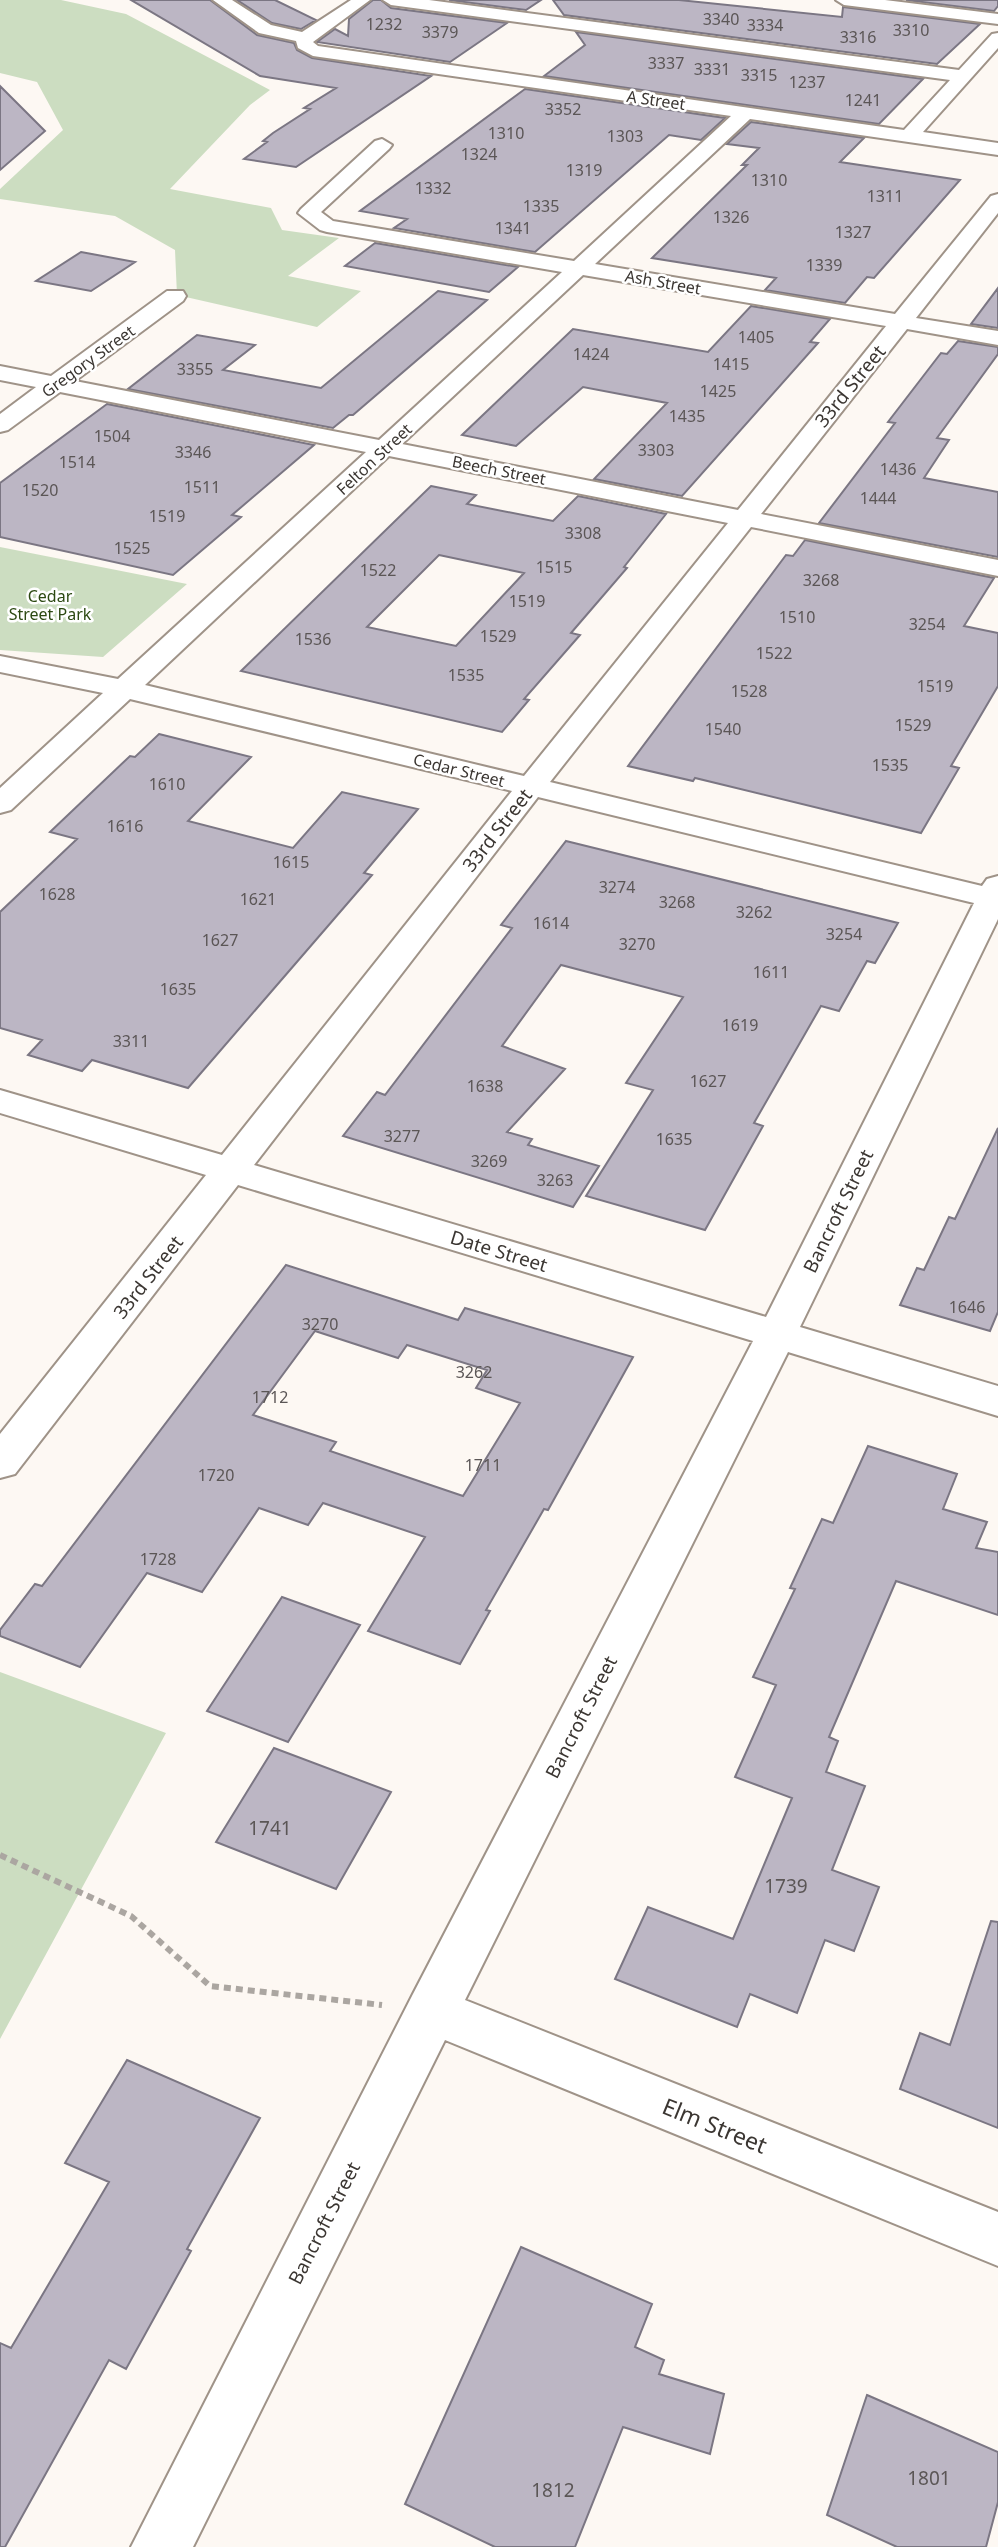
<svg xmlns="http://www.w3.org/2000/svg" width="998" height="2547" font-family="'Noto Sans',sans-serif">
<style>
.green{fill:#ccddc1}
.building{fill:#bcb6c4;stroke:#7b7683;stroke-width:2;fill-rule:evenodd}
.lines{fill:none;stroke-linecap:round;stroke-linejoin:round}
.minor-casing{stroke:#9f9388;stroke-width:4}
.path{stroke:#aba6a1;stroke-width:6;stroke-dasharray:7 5;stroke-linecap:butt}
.minor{fill:#fff;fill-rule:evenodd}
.labels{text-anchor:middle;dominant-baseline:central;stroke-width:5;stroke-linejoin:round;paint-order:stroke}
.number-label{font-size:16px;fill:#5b5656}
.far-street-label{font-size:16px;fill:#3b3632;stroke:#fff}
.far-park-label{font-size:16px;fill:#2c4912;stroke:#fff}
.street-label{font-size:19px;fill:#3b3632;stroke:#fff}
.near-number-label{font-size:19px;fill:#5b5656}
.near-street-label{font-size:23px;fill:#3b3632;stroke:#fff}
</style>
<rect width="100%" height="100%" fill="#fdf8f3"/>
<path class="green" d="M 0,0 L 61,0 L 126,14 L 270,90 L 250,105 L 170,189 L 271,208 L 282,230 L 339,238 L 288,276 L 361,291 L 317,327 L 177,295 L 175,250 L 115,216 L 0,199 L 0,189 L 63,130 L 37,82 L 0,73 Z
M 0,547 L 187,584 L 103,657 L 0,650 Z
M 0,1672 L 166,1733 L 0,2039 Z"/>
<path class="building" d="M 131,0 L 210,0 L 257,35 L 294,43 L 297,50 L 312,58 L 431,76 L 296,167 L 244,159 L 267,142 L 263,141 L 273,133 L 310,109 L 304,108 L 336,88 L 260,76 Z
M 237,0 L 275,0 L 316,20 L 301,29 L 272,23 Z
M 373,0 L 381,0 L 391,8 L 507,23 L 450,62 L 317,42 L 335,29 L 348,36 L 349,19 Z
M 449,0 L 541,0 L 526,10 Z
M 553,0 L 679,0 L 842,17 L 843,7 L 980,24 L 937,64 L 564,15 Z
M 906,0 L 998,0 L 998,6 L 994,11 Z
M 576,32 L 923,79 L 879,124 L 544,76 L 585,45 Z
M 0,86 L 45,131 L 0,170 Z
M 525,89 L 725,118 L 701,140 L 669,135 L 535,252 L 394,228 L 407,219 L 360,211 Z
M 751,122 L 864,138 L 840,162 L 960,180 L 874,278 L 867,277 L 845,303 L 765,290 L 776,278 L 652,258 L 747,165 L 742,165 L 759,148 L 727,144 Z
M 375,243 L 518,267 L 489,292 L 345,266 Z
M 81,252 L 135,262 L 91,291 L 36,281 Z
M 998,288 L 998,328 L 971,324 Z
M 438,291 L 487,300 L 353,415 L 349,415 L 333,428 L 128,389 L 197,335 L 255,345 L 223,370 L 321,388 Z
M 751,306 L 830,319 L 810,342 L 818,343 L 682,496 L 594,479 L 667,403 L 583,387 L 516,446 L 462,435 L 573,329 L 708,352 Z
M 958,341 L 998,347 L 998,354 L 937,438 L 949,440 L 924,478 L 998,492 L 998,557 L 819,523 L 895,423 L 888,422 L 941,353 L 947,354 Z
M 107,404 L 314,445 L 232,515 L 241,517 L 173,575 L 0,537 L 0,483 Z
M 431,486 L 476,495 L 467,504 L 553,521 L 578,496 L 666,514 L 624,567 L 627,568 L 571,633 L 580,635 L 524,699 L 529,700 L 502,732 L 241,671 ZM 439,555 L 524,573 L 456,646 L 367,627 Z
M 805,540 L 994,578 L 964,626 L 998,633 L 998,686 L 951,766 L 959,768 L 921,833 L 695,778 L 693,781 L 628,766 L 786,555 L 793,556 Z
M 159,734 L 251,757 L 188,821 L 293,848 L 342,792 L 418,809 L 364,873 L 372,875 L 188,1088 L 92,1060 L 82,1071 L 28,1055 L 42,1040 L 0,1028 L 0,912 L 77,839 L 50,832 L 130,756 L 135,757 Z
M 566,841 L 898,923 L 875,963 L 867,961 L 839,1011 L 821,1006 L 754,1123 L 763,1126 L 705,1230 L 586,1196 L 653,1090 L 626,1083 L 683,997 L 561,965 L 502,1046 L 565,1069 L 507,1132 L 532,1139 L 528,1145 L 599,1166 L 573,1207 L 343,1136 L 377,1092 L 385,1095 L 512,928 L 501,925 Z
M 998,1128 L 998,1312 L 990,1331 L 900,1305 L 917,1268 L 924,1270 L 949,1217 L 955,1219 Z
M 286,1265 L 458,1320 L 465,1308 L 633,1357 L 548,1510 L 544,1509 L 486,1610 L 490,1611 L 460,1664 L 368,1631 L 425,1537 L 323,1503 L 308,1525 L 259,1508 L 202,1592 L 147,1573 L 80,1667 L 0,1636 L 0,1630 L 35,1584 L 42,1586 ZM 315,1331 L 398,1358 L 407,1345 L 487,1370 L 476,1388 L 520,1403 L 463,1496 L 330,1451 L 336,1442 L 253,1415 Z
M 868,1446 L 957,1474 L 943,1509 L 987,1522 L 976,1548 L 998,1552 L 998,1615 L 896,1581 L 829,1737 L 838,1741 L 826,1772 L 865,1786 L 832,1870 L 879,1887 L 854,1951 L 825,1940 L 797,2013 L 750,1994 L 737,2027 L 615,1979 L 648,1907 L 733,1939 L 792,1798 L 735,1777 L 776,1685 L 753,1677 L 795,1589 L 790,1588 L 822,1519 L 833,1523 Z
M 282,1597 L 360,1625 L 288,1742 L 207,1711 Z
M 274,1748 L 391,1792 L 336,1889 L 216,1842 Z
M 991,1921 L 998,1922 L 998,2128 L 900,2089 L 920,2033 L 950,2045 Z
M 127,2060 L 260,2118 L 187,2249 L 191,2251 L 126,2369 L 109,2360 L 5,2547 L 0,2547 L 0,2343 L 11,2348 L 109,2182 L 65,2163 Z
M 521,2247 L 652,2304 L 635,2347 L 664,2360 L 659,2374 L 724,2394 L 710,2454 L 623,2427 L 575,2547 L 495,2547 L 405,2504 Z
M 867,2395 L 998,2452 L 998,2502 L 986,2547 L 897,2547 L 827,2515 Z"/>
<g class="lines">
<g class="minor-casing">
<path id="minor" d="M 213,0 L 232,0 L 271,25 L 302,32 L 351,0 L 370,0 L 313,42 L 318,46 L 904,130 L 950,80 L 391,5 L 383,0 L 429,0 L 959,70 L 992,34 L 998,33 L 998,48 L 923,132 L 998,143 L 998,155 L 750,119 L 595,264 L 895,314 L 991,196 L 998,194 L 998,213 L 916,318 L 998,331 L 998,345 L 907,329 L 761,514 L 998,560 L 998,576 L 751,527 L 550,782 L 982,886 L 987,879 L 998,876 L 998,919 L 800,1327 L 998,1386 L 998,1416 L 788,1352 L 465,2000 L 998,2212 L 998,2266 L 445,2040 L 193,2547 L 131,2547 L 413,1994 L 753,1341 L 238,1185 L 15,1474 L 0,1478 L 0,1434 L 206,1175 L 0,1113 L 0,1090 L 222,1155 L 512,791 L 130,699 L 11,810 L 0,813 L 0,788 L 103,693 L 0,672 L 0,656 L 118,679 L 366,452 L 60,392 L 8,430 L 0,432 L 0,414 L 36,387 L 0,380 L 0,366 L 51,376 L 167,291 L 183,291 L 186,296 L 183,301 L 75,381 L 379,440 L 562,272 L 327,232 L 320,230 L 298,213 L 301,209 L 375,141 L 382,139 L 392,145 L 389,149 L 321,212 L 333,221 L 574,261 L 731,116 L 313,56 L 298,48 L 296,41 L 259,33 ZM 583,275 L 886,326 L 738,510 L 402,444 ZM 389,456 L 728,523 L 524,776 L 145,685 ZM 538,797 L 974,903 L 766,1317 L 254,1165 Z
M 836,0 L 885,0 L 998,14 L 998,24 L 844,5 Z"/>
</g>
<path class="path" d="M 0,1855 L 131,1916 L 210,1986 L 382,2005"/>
<use href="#minor" class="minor"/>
</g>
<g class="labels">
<g class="number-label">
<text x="721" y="19">3340</text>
<text x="384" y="24">1232</text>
<text x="765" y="25">3334</text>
<text x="911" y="30">3310</text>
<text x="440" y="32">3379</text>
<text x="858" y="37">3316</text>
<text x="666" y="63">3337</text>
<text x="712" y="69">3331</text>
<text x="759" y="75">3315</text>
<text x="807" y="82">1237</text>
<text x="863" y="100">1241</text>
<text x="563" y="109">3352</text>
<text x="506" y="133">1310</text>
<text x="625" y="136">1303</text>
<text x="479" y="154">1324</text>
<text x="584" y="170">1319</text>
<text x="769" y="180">1310</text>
<text x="433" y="188">1332</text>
<text x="885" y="196">1311</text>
<text x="541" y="206">1335</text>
<text x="731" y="217">1326</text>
<text x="513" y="228">1341</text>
<text x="853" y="232">1327</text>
<text x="824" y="265">1339</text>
<text x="756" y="337">1405</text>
<text x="591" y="354">1424</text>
<text x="731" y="364">1415</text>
<text x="195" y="369">3355</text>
<text x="718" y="391">1425</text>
<text x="687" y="416">1435</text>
<text x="112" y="436">1504</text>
<text x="656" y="450">3303</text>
<text x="193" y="452">3346</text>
<text x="77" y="462">1514</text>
<text x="898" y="469">1436</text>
<text x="202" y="487">1511</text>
<text x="40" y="490">1520</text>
<text x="878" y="498">1444</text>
<text x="167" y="516">1519</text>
<text x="583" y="533">3308</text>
<text x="132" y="548">1525</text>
<text x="554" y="567">1515</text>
<text x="378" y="570">1522</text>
<text x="821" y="580">3268</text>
<text x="527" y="601">1519</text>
<text x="797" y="617">1510</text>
<text x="927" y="624">3254</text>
<text x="498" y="636">1529</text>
<text x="313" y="639">1536</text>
<text x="774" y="653">1522</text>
<text x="466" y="675">1535</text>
<text x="935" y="686">1519</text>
<text x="749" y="691">1528</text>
<text x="913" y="725">1529</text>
<text x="723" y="729">1540</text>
<text x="890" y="765">1535</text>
<text x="167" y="784">1610</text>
<text x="125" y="826">1616</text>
<text x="291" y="862">1615</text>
<text x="617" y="887">3274</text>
<text x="57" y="894">1628</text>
<text x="258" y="899">1621</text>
<text x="677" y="902">3268</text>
<text x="754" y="912">3262</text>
<text x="551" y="923">1614</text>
<text x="844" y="934">3254</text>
<text x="220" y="940">1627</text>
<text x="637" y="944">3270</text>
<text x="771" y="972">1611</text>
<text x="178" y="989">1635</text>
<text x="740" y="1025">1619</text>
<text x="131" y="1041">3311</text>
<text x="708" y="1081">1627</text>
<text x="485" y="1086">1638</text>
<text x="402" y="1136">3277</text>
<text x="674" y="1139">1635</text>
<text x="489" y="1161">3269</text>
<text x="555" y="1180">3263</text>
<text x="967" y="1307">1646</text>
<text x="320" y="1324">3270</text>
<text x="474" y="1372">3262</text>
<text x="270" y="1397">1712</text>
<text x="483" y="1465">1711</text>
<text x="216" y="1475">1720</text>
<text x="158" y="1559">1728</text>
</g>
<g class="far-street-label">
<text transform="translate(656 100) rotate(8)">A Street</text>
<text transform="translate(663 282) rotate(10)">Ash Street</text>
<text transform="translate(88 361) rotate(-36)">Gregory Street</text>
<text transform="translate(374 459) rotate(-43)">Felton Street</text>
<text transform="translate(499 470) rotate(11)">Beech Street</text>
<text transform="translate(459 770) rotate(14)">Cedar Street</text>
</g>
<g class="far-park-label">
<text x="50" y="596">Cedar<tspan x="50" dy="18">Street Park</tspan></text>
</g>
<g class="street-label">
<text transform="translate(850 386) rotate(-51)">33rd Street</text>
<text transform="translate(497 830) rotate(-52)">33rd Street</text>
<text transform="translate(838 1211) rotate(-64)">Bancroft Street</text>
<text transform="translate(499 1251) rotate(17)">Date Street</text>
<text transform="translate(148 1277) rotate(-52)">33rd Street</text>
<text transform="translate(581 1717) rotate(-63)">Bancroft Street</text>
<text transform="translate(324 2223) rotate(-63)">Bancroft Street</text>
</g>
<g class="near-number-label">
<text x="270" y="1828">1741</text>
<text x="786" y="1886">1739</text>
<text x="929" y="2478">1801</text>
<text x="553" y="2490">1812</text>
</g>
<g class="near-street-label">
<text transform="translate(715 2125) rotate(22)">Elm Street</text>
</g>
</g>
</svg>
